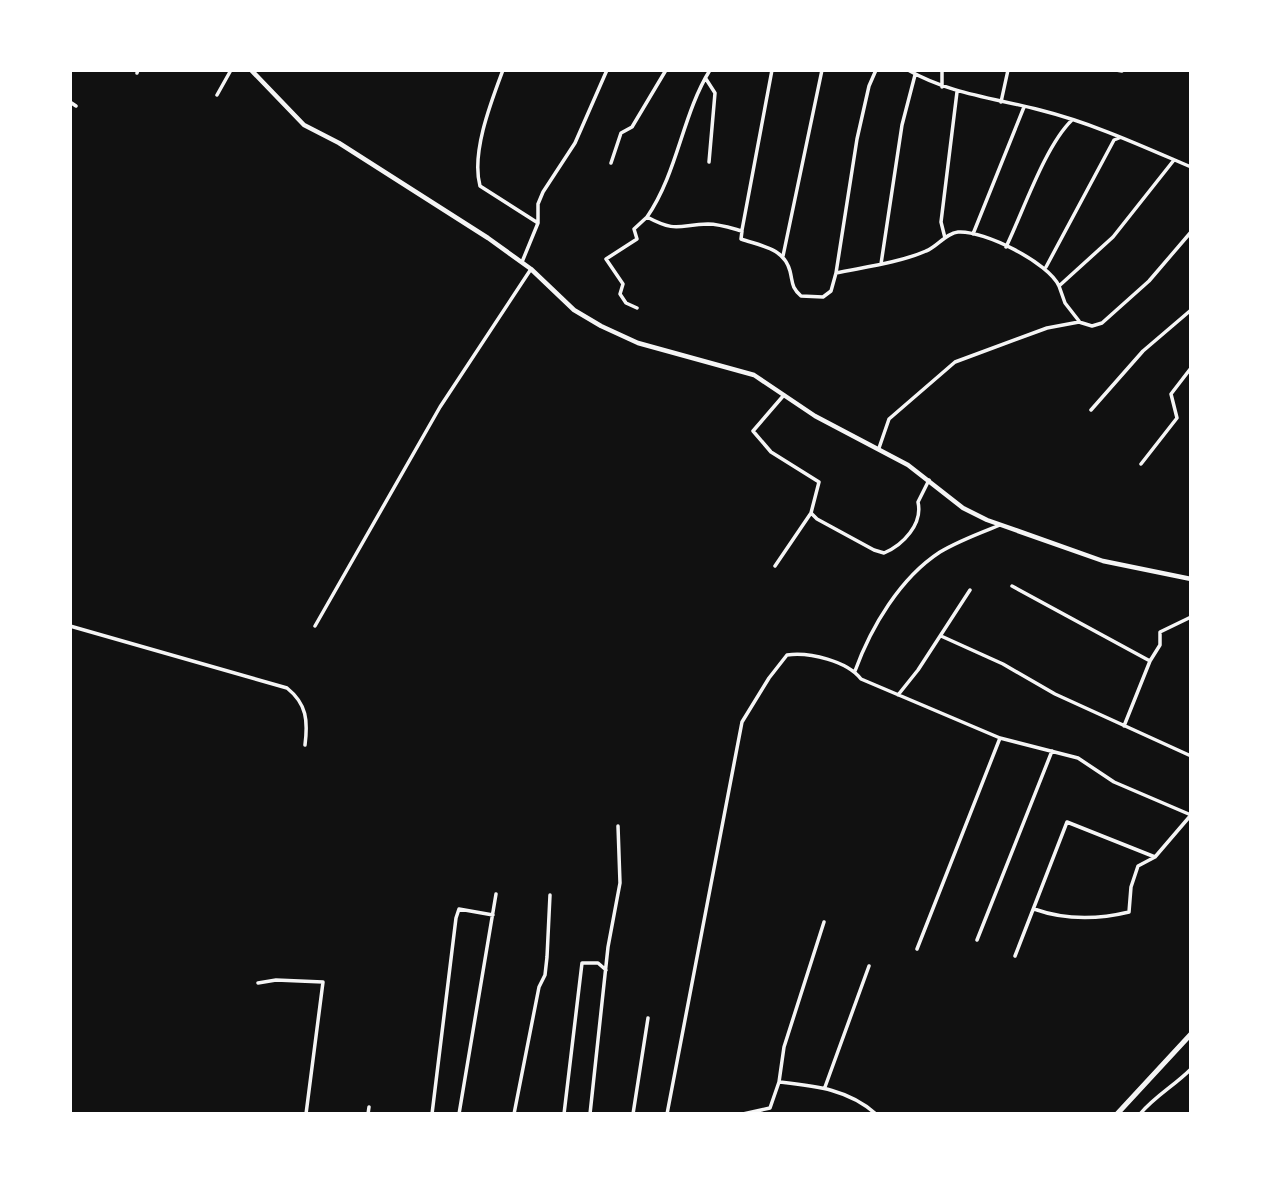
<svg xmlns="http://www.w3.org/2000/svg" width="1261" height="1184" font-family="Roboto,sans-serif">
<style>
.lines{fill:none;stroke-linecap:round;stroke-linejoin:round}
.minor{stroke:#f5f5f5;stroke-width:3.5}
.tertiary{stroke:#f5f5f5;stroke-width:4.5}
.secondary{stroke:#f5f5f5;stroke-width:5}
</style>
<rect width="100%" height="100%" fill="#111"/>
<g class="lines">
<path class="minor" d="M 503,70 C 491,102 471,153 480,186 L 538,223
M 710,70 C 682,115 678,172 647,217 C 677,233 678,225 708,224 C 719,224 731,228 742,231 L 741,239 C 761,246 784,248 790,271 C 793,283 791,287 801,296 L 823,297 L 831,291 L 836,273 C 865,267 898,263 926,251 C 937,247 946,233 958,232 C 984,230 1049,263 1059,286
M 908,70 C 950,94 994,98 1040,110 C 1092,123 1142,146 1191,167
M 1116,70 L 1122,71
M 137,73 L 138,70
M 706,79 L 715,93 L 709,162
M 942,87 L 942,70
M 217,95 L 231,70
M 70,102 L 76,106
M 1001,102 L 1008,70
M 611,163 L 621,133 L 632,127 L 666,70
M 742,230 L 772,70
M 973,234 L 1024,107
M 945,238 L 941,222 L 957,92
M 1006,247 C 1023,212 1045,146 1072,120
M 783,256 L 822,70
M 522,262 L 538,223 L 538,204 L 543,192 L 575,143 L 607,70
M 881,264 L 902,125 L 915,75
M 1046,267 L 1114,140 L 1119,138
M 836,273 L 857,139 L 869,86 L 876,70
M 637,308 L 626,303 L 620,294 L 623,284 L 606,259 L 637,239 L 634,229 L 647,217
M 1079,321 L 1065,303 L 1059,286 L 1113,237 L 1174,160
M 784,395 L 753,431 L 771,452 L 819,482 L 811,513 L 817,519 L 874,550 L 884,553 C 903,545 923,524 918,502 L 929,480
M 1091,410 L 1143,351 L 1191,310
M 879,448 L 889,419 L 955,362 L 1047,328 L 1079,322 L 1092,326 L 1102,323 L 1149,281 L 1191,232
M 1141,464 L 1177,418 L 1171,394 L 1191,368
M 775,566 L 811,513
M 1012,586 L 1150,661 L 1124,726
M 70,626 L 287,688 C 307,704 308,721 305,745
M 315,626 L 440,407 L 531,269
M 941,636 L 1003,664 L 1055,694 L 1191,756
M 1150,661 L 1160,645 L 1160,632 L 1191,617
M 855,671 C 871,627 900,578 940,552 C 958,541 980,533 1000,525
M 898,695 L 918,670 L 970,590
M 1034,909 C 1065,920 1096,920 1129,912 L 1131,887 L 1138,866 L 1155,857 L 1191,815
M 977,940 L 1052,751
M 917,949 L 1000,738
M 1015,956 L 1067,822 L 1155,857
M 258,983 L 276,980 L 323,982 L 306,1114
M 779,1082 C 815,1086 848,1089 876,1114
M 825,1087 L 869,966
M 368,1114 L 369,1107
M 432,1114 L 456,918 L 459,909 L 493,915
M 459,1114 L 496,894
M 514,1114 L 539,987 L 545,975 L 547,957 L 550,895
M 564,1114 L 582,963 L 598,963 L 606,970
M 590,1114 L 608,947 L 620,883 L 618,826
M 633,1114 L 648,1018
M 667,1114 L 742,722 L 769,678 L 787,655 C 810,652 847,661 861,679 L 1000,738 L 1078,758 L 1114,782 L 1191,815
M 743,1114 L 770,1108 L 779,1082 L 784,1047 L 824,922
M 1140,1114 C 1155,1096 1174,1086 1191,1069"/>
<path class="tertiary" d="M 251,70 L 304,125 L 339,143 L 488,238 L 531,269 L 574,310 L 601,326 L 638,343 L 754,375 L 815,416 L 908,465 L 963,508 L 987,520 L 1103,561 L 1191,579"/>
<path class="secondary" d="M 1117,1114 L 1191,1034"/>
</g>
<rect width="1261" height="1184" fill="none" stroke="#ffffff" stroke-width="144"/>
</svg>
